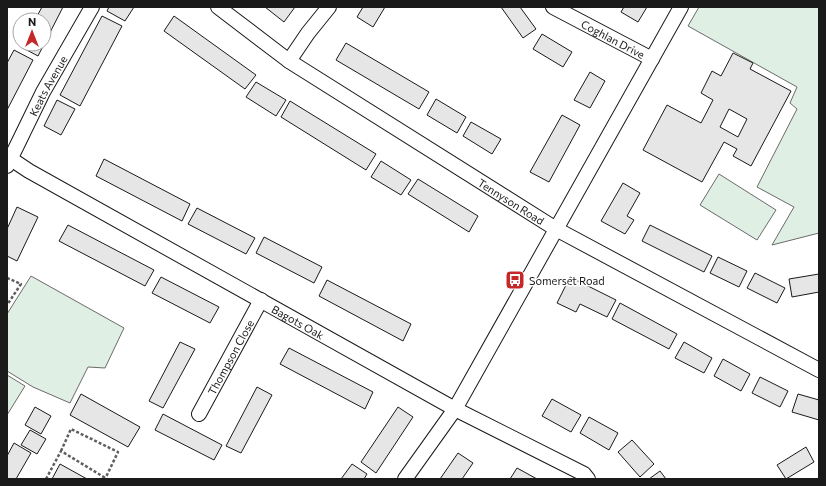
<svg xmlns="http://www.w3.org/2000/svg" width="826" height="486" font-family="Commissioner,sans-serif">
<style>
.green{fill:#e0efe3;stroke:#6a6a6a}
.building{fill:#e6e6e6;stroke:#1a1a1a;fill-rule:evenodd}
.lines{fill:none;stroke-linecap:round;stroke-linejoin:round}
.minor-casing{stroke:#1a1a1a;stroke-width:16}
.path{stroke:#5f5f5f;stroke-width:2.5;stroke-dasharray:3 2;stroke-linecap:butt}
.minor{stroke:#fff;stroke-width:14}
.labels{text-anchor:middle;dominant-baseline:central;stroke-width:3;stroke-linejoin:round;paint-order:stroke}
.street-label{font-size:11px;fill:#1a1a1a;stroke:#fff}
.poi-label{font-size:11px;fill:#1a1a1a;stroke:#fff;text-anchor:start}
</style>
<rect width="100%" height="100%" fill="#fff"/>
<path class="green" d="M 699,7 L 819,7 L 819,233 L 772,245 L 794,207 L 757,187 L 797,109 L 790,103 L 797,87 L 688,26 Z
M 719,174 L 776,210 L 757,240 L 700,205 Z
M 31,276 L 124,328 L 105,368 L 88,367 L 70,403 L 33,387 L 7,371 L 7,314 Z
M 7,375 L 25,386 L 7,415 Z"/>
<path class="building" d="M 42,7 L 63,7 L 38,56 L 21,47 L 23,44 L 44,44 L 44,20 L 35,20 Z
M 109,7 L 134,7 L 125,21 L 107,11 Z
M 265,7 L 295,7 L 284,22 Z
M 363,7 L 385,7 L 373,27 L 357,17 Z
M 501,7 L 520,7 L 536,29 L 523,38 Z
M 624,7 L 647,7 L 638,22 L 621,12 Z
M 102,16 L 122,26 L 80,106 L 60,95 Z
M 174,16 L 256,75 L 245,89 L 164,31 Z
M 542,34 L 572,52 L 563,67 L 533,49 Z
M 346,43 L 429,92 L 419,109 L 336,60 Z
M 14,50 L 33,60 L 7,110 L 7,63 Z
M 733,53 L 753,63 L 750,69 L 791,91 L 751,166 L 733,156 L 737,149 L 724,142 L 702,182 L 643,150 L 667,105 L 701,123 L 713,100 L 701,93 L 712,71 L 721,76 ZM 729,109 L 747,119 L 738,137 L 720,127 Z
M 590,72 L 605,81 L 590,108 L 574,100 Z
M 256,82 L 286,100 L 276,116 L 246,97 Z
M 436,99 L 466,117 L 457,133 L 427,115 Z
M 57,100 L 75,109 L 61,135 L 44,126 Z
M 290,101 L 376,154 L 366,170 L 281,117 Z
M 562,115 L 580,125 L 549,182 L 530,172 Z
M 471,122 L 501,139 L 492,154 L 463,136 Z
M 104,159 L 190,204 L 182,221 L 96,176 Z
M 381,161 L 411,180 L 401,195 L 371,177 Z
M 418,179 L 478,216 L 469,232 L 408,194 Z
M 623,183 L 640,193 L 627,216 L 634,220 L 625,234 L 601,221 Z
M 17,207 L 38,217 L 17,261 L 7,256 L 7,229 Z
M 197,208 L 255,238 L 246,254 L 188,224 Z
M 68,225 L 154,270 L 145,286 L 59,241 Z
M 650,225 L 712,256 L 704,272 L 642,241 Z
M 264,237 L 322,267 L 314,283 L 256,253 Z
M 718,257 L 747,271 L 739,287 L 710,273 Z
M 755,273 L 785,288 L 777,303 L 747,288 Z
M 819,274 L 819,292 L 792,297 L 789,279 Z
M 161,277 L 219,307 L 210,323 L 152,293 Z
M 570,277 L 616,300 L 607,317 L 580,304 L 576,312 L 557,303 Z
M 327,280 L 411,324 L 403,341 L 319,296 Z
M 620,303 L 677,334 L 669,349 L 612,319 Z
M 180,342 L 195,349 L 163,408 L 149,401 Z
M 684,342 L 712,358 L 704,373 L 675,358 Z
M 289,348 L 373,392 L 365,409 L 280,364 Z
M 723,359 L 750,374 L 741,391 L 714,376 Z
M 760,377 L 788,391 L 780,407 L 752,393 Z
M 257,387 L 272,395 L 241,453 L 226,446 Z
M 81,394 L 140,427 L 128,447 L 70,415 Z
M 798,394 L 819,400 L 819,420 L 792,412 Z
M 552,399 L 581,415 L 571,432 L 542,416 Z
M 35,407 L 51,416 L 41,434 L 25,425 Z
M 398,407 L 413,417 L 376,473 L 361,462 Z
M 163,414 L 222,445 L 214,460 L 155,430 Z
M 589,417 L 618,433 L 609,450 L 580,433 Z
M 30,430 L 46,439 L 37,454 L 21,445 Z
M 632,440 L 654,464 L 640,477 L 618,452 Z
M 14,443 L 31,453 L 16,479 L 7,479 L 7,456 Z
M 806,447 L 814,462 L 786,479 L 777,465 Z
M 458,453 L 473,463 L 462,479 L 440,479 Z
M 60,464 L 87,479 L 52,479 Z
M 352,464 L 367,474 L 364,479 L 341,479 Z
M 517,468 L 537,479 L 510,479 Z
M 660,471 L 666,479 L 649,479 Z"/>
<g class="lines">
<g class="minor-casing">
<g id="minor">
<path id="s1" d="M 218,7 L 289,61 L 556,229 L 819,370"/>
<path id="s2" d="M 553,7 L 652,59"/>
<path d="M 289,61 L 308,33 L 329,7"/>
<path id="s3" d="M 11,159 L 29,171 L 455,409 L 584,474 L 588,479"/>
<path id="s4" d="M 7,166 L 43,92 L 92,7"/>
<path id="s5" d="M 199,414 L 261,300"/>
<path d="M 405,479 L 455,409 L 681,7"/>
</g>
</g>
<path class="path" d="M 7,278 L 21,284 L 7,305
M 61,451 L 71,429 L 118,452 L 105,479
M 46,479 L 61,451 L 107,479"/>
<use href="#minor" class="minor"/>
</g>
<defs>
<g id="bus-square" transform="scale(1)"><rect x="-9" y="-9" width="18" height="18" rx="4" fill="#c62828" stroke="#fff"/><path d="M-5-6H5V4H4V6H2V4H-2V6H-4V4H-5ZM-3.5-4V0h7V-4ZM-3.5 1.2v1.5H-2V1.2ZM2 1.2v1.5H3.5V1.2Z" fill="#fff"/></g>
</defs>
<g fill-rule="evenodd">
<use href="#bus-square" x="515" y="280"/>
</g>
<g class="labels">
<g class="street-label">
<text stroke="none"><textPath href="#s2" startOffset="68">Coghlan Drive</textPath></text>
<text stroke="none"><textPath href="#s4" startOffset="90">Keats Avenue</textPath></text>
<text stroke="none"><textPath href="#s1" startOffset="352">Tennyson Road</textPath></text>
<text stroke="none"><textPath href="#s3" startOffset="330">Bagots Oak</textPath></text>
<text stroke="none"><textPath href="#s5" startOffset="65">Thompson Close</textPath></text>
</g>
<g class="poi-label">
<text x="529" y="280">Somerset Road</text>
</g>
</g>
<rect width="826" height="486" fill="none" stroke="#1a1a1a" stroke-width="16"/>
<g transform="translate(32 32)"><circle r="19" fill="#ffffff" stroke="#a3a3a3"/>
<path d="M0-3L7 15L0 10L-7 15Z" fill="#c62828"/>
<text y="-6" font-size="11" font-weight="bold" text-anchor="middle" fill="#1a1a1a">N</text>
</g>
</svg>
